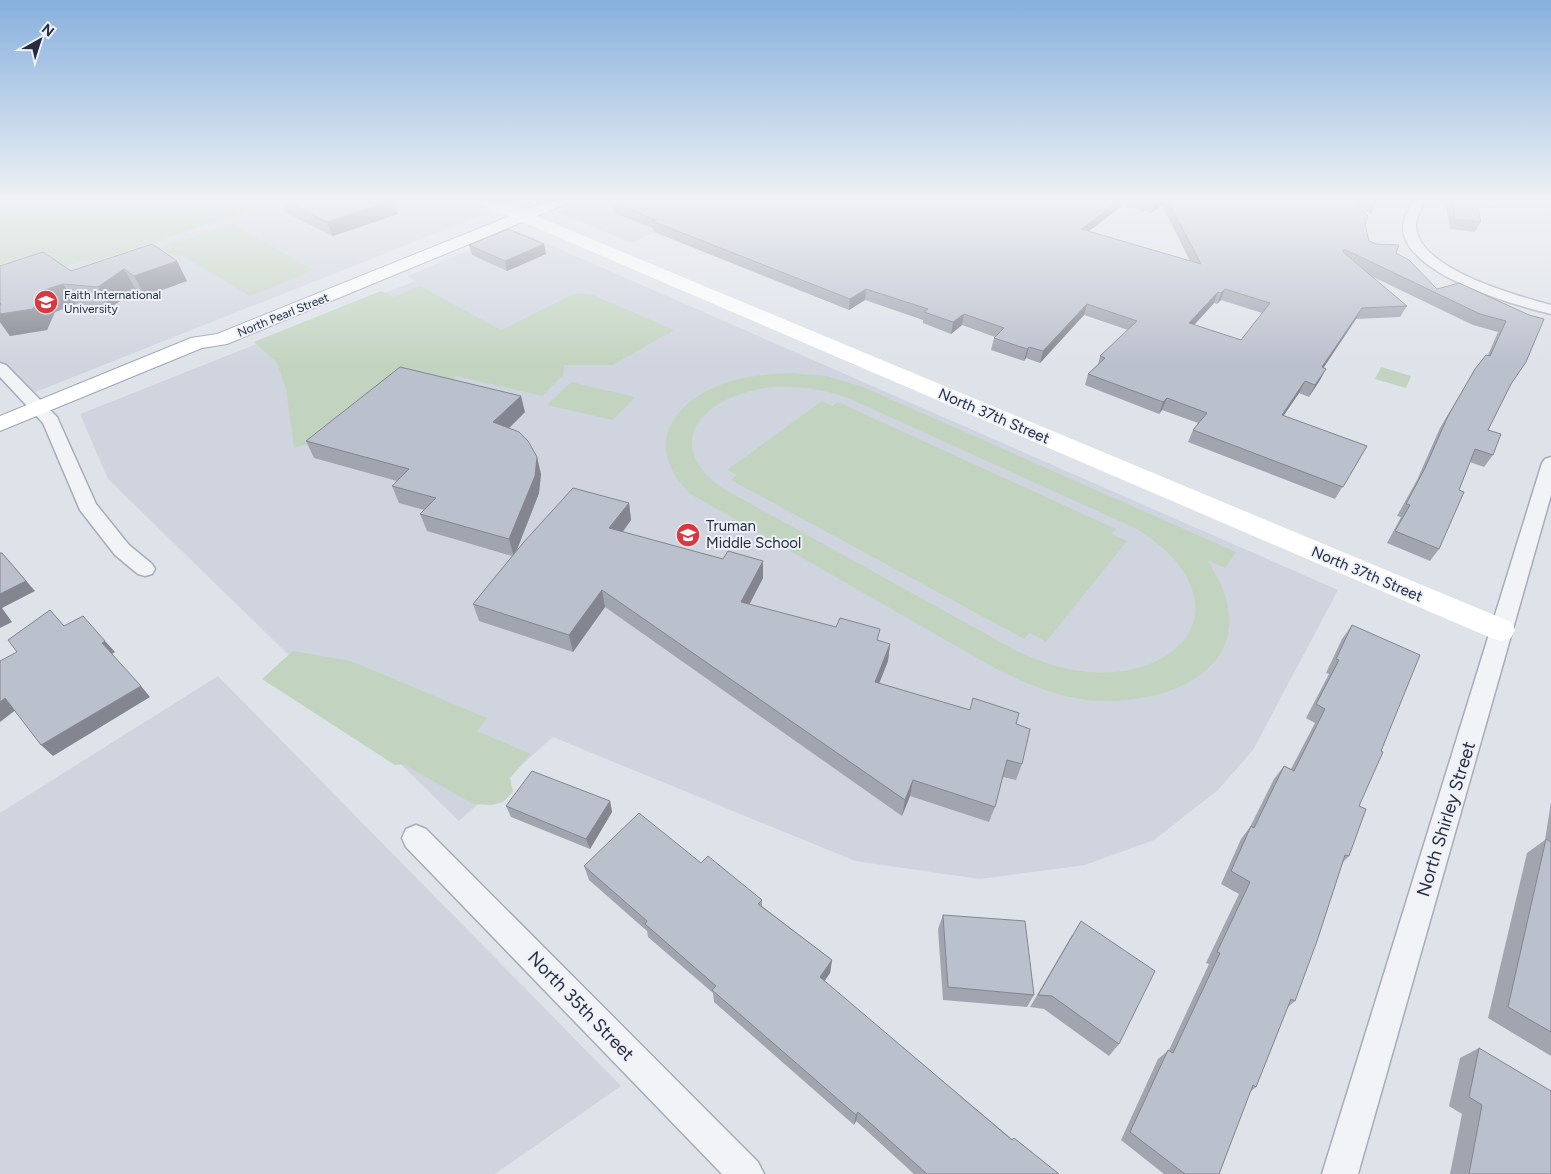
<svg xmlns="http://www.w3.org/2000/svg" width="1551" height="1174" font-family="Figtree,sans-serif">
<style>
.built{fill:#d0d4df}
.green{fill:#c2d4bf;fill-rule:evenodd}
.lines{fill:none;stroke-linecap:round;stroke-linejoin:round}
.street-casing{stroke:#a7acb7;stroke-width:3}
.primary-casing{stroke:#9da4b6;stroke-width:2}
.street{fill:#f2f3f7;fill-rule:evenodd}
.secondary{fill:#fff;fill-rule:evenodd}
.primary{fill:#fff;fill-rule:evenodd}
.wall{fill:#a1a5b0;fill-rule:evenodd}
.shaded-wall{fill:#838690}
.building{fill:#bbc0cd;stroke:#838690;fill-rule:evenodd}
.labels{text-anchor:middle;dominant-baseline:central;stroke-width:4;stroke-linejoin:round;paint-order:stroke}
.far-poi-label{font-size:12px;fill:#262d42;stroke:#eef1f7;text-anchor:start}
.far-street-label{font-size:12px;fill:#262d42;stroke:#eef1f7}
.street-label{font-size:15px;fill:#262d42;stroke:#eef1f7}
.poi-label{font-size:15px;fill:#262d42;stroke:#eef1f7;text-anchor:start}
.near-street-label{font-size:18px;fill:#262d42;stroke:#eef1f7}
</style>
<rect width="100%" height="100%" fill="#dee2e9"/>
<path class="built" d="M 278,201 L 458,201 L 482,210 L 483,213 L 477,217 L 28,395 L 0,369 L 0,288 L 85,260 L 90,263 Z
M 581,201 L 688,201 L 707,208 L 631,243 L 557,212 Z
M 516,230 L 1338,590 L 1253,750 L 1218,790 L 1154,840 L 1085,865 L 980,879 L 855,861 L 553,737 L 459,821 L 108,479 L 80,414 L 415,281 L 408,276 Z
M 218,676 L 621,1086 L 495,1174 L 0,1174 L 0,813 Z"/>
<path class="green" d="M 0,201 L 278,201 L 90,263 L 85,260 L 0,288 Z
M 232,224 L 314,270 L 250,296 L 183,256 L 153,252 L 144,252 Z
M 420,286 L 501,330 L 571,295 L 580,293 L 593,295 L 674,330 L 613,365 L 565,365 L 563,375 L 542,396 L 456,376 L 445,385 L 330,438 L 294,448 L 286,389 L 277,363 L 254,342 L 381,291 L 393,297 Z
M 1381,367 L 1411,376 L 1406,388 L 1375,379 Z
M 788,373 L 827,376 L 863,387 L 1236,552 L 1225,568 L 1207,560 C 1269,651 1192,702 1103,701 C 1066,700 1031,686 998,670 L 689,493 C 641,443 674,399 731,381 C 750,376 769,374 788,373 ZM 772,387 C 799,386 823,389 848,398 L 1137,529 C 1155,541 1173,554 1184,573 C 1219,629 1167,669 1114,672 C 1079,675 1046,665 1015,650 L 724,489 C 680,460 681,420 730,398 C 744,392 758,389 772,387 Z
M 571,382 L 635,397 L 613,420 L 547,405 Z
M 822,401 L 832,406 L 838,402 L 1116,529 L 1112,534 L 1127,541 L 1046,642 L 1030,633 L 1024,639 L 731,480 L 737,475 L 727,470 Z
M 293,651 L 351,661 L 487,718 L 477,731 L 531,754 L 510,778 L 513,792 L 503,802 L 492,805 L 473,804 L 403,764 L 395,765 L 262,679 Z"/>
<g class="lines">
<g class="street-casing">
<path id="street" d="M 1413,201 L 1425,201 C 1421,209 1416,217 1416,226 C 1417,269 1518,296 1551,305 L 1551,314 C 1514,305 1402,274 1403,226 C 1404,217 1409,209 1413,201 Z
M 1478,201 L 1497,201 L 1498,202 L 1492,206 L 1480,204 Z
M 0,363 L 6,365 L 57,417 L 96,504 L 129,545 L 152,564 L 155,569 L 152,574 L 145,576 L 138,574 L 115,555 L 80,510 L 43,423 L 0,377 Z
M 1551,457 L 1551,495 L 1358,1174 L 1322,1174 L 1542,463 L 1545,459 Z
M 416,825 L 426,829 L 758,1162 L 764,1174 L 722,1174 L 406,847 L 402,838 L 406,829 Z"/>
</g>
<g class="primary-casing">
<path id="primary" d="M 547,201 L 568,201 L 566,204 L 227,344 L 202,348 L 0,431 L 0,416 L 191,338 L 217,334 Z"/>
</g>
<use href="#street" class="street"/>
<path class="secondary" d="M 479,201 L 500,201 L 1511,622 L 1515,630 L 1511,638 L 1501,641 L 1491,638 L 481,204 Z"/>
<use href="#primary" class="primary"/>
</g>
<path class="wall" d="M 281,201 L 394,201 L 398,214 L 333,236 L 286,213 Z
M 619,201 L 1377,201 L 1371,214 L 1361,209 L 1365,224 L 1369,241 L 1396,253 L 1437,289 L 1529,315 L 1511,384 L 1488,430 L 1493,455 L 1484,467 L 1470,462 L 1459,490 L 1439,549 L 1430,561 L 1387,543 L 1401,517 L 1397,516 L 1417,480 L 1440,428 L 1468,381 L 1475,369 L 1488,355 L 1498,332 L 1473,325 L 1369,275 L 1407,306 L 1400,317 L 1356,319 L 1323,368 L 1320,380 L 1309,397 L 1299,393 L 1283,416 L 1367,446 L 1335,499 L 1188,442 L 1193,430 L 1198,423 L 1162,410 L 1159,414 L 1085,385 L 1088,374 L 1098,365 L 1100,356 L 1128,330 L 1084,315 L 1040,363 L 1026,358 L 1024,361 L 991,350 L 994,338 L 995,337 L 962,325 L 951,334 L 923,323 L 923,320 L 865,300 L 849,310 L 654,232 L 653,228 L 615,213 L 613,203 ZM 1123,205 L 1151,213 L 1162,205 L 1190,261 L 1089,231 ZM 1221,300 L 1262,313 L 1241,340 L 1194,325 L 1214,303 L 1217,304 Z
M 1447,201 L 1476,201 L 1481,222 L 1475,232 L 1450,229 L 1446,205 Z
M 152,244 L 187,281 L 145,296 L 136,290 L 110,308 L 76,304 L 55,312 L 47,330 L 10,336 L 0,322 L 0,266 L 71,271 Z
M 469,245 L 546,254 L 507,271 L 472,255 Z
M 525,412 L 509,428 L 541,474 L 539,493 L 517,550 L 629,503 L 631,520 L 623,532 L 723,559 L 763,561 L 763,578 L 749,604 L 890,644 L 888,661 L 879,683 L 1016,724 L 1022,764 L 1016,780 L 1003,777 L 995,807 L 989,822 L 910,796 L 902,816 L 605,607 L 573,652 L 479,621 L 473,604 L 512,556 L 427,531 L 420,514 L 424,510 L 399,503 L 392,486 L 397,481 L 314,458 L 306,441 Z
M 1352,625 L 1381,751 L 1359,806 L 1349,856 L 1343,862 L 1295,1001 L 1288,1007 L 1256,1087 L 1250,1092 L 1219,1174 L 1164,1174 L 1121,1140 L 1158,1059 L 1169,1050 L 1209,964 L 1206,963 L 1239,894 L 1221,884 L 1241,839 L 1250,827 L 1274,779 L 1284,766 L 1291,769 L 1315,723 L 1306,718 L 1329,674 L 1326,673 L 1342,639 Z
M 610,801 L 612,812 L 590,849 L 511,817 L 506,806 Z
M 1551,802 L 1551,1056 L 1488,1018 L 1527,853 L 1545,840 Z
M 701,863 L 762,900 L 762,906 L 832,960 L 830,973 L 824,981 L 1012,1139 L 1014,1138 L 1059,1174 L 914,1174 L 856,1121 L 854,1125 L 714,1002 L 713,993 L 648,937 L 647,931 L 589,880 L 584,866 Z
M 943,915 L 1034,995 L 1027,1007 L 943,1000 L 938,929 Z
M 1072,935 L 1119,1044 L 1109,1056 L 1044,1009 L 1030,1007 Z
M 1479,1048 L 1551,1174 L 1450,1174 L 1462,1114 L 1449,1106 L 1460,1058 Z"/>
<path class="shaded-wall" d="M 390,201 L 394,201 L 398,214 L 333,236 L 327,222 Z
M 1119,201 L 1124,201 L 1123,205 L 1079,239 L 1081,229 Z
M 1158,201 L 1163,201 L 1162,205 L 1151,213 L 1154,203 Z
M 544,244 L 546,254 L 507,271 L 505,261 Z
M 177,261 L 187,281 L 145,296 L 134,276 Z
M 124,269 L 136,290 L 110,308 L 98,287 Z
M 63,284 L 76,304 L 55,312 L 47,330 L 10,336 L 0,322 L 0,314 L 41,291 Z
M 866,289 L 865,300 L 849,310 L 850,299 Z
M 1225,289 L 1221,300 L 1217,304 L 1221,293 Z
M 1218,292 L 1214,303 L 1185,335 L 1189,323 Z
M 1087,304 L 1084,315 L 1040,363 L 1043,351 Z
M 1362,308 L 1356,319 L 1316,379 L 1322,367 Z
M 964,314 L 962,325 L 951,334 L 953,322 Z
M 1029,347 L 1026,358 L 1024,361 L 1027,349 Z
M 1326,369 L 1320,380 L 1309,397 L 1315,385 Z
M 1305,381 L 1299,393 L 1276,427 L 1282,415 Z
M 521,396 L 525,412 L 498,439 L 493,422 Z
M 1167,398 L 1162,410 L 1159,414 L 1163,402 Z
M 537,457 L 541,474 L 539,493 L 514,557 L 509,539 Z
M 629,503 L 631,520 L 612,545 L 609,528 Z
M 2,553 L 35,591 L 2,608 L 12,622 L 0,628 L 0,594 Z
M 763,561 L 763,578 L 742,619 L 741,602 Z
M 602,590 L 605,607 L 573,652 L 569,635 Z
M 105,641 L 115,652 L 112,654 L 102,643 Z
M 890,644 L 888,661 L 873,699 L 875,682 Z
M 141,686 L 150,697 L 53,756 L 41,745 Z
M 5,698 L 17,709 L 0,722 L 0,702 Z
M 913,780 L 910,796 L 902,816 L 905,800 Z
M 610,801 L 612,812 L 590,849 L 586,839 Z
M 832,960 L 830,973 L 819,989 L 820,977 Z
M 858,1112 L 856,1121 L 854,1125 L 856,1115 Z"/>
<path class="building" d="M 285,201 L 390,201 L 327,222 Z
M 619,201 L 1119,201 L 1081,229 L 1201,264 L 1168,201 L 1353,201 L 1368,216 L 1365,224 L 1369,241 L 1376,244 L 1399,245 L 1396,253 L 1409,260 L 1437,289 L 1459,283 L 1529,315 L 1544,319 L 1526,362 L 1511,384 L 1488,430 L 1501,434 L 1493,455 L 1475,449 L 1459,490 L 1464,492 L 1439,549 L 1395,531 L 1410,505 L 1406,504 L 1425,468 L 1448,416 L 1475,369 L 1486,355 L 1490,356 L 1506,321 L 1480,314 L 1344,249 L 1343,252 L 1407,306 L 1362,308 L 1322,367 L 1326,369 L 1315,385 L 1305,381 L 1282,415 L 1367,446 L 1343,487 L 1193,430 L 1207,413 L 1167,398 L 1163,402 L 1088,374 L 1105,358 L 1100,356 L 1137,321 L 1087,304 L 1043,351 L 1029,347 L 1027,349 L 994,338 L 1004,328 L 964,314 L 953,322 L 924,312 L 928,309 L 866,289 L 850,299 L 652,221 L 656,220 L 613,203 ZM 1225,289 L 1270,303 L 1241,340 L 1189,323 L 1218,292 L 1221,293 Z
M 1146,201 L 1158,201 L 1154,203 Z
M 1370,201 L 1377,201 L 1376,204 Z
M 1453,201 L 1476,201 L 1481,222 L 1455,219 Z
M 508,229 L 544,244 L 505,261 L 469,245 Z
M 152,244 L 177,261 L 134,276 L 124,269 L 98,287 L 63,284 L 41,291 L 33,309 L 0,314 L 0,306 L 1,304 L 0,303 L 0,266 L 43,252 L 71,271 Z
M 400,367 L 521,396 L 493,422 L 519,432 L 528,441 L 537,457 L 535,476 L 509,539 L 420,514 L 436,498 L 392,486 L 409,469 L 306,441 Z
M 573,488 L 629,503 L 609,528 L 723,559 L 728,551 L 763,561 L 741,602 L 836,627 L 840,618 L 880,629 L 877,640 L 890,644 L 875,682 L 970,710 L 973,698 L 1019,713 L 1016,724 L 1030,729 L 1022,764 L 1007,760 L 995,807 L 913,780 L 905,800 L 602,590 L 569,635 L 473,604 L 523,543 Z
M 0,553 L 2,553 L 26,581 L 0,594 Z
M 50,610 L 64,626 L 83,616 L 105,641 L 102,643 L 141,686 L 41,745 L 5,698 L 0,702 L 0,661 L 17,652 L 8,640 Z
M 1352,625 L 1420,655 L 1381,751 L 1383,752 L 1359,806 L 1366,809 L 1349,856 L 1345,855 L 1317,941 L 1295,1001 L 1291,999 L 1256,1087 L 1253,1085 L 1219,1174 L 1185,1174 L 1130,1132 L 1168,1050 L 1173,1053 L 1220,953 L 1217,952 L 1250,882 L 1231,871 L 1251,826 L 1254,828 L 1284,766 L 1294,771 L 1325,709 L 1316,704 L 1339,660 L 1336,659 Z
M 532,771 L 610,801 L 586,839 L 506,806 Z
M 639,813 L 701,863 L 708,856 L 762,900 L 758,904 L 832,960 L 820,977 L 1012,1140 L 1014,1138 L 1059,1174 L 927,1174 L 858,1112 L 856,1115 L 712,990 L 716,986 L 645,924 L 647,921 L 584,866 Z
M 1546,839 L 1551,842 L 1551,1032 L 1508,1007 Z
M 943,915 L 1025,921 L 1034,995 L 948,987 Z
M 1081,921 L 1155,971 L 1119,1044 L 1052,996 L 1038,995 Z
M 1479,1048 L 1551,1091 L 1551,1174 L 1469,1174 L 1482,1105 L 1469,1097 Z"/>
<linearGradient id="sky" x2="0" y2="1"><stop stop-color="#87b0dd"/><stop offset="0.55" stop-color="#f0f2f5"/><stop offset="1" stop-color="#f0f2f5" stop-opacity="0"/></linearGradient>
<rect width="1551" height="365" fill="url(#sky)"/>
<defs>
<g id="university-disc" transform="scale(1.25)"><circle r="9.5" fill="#db373f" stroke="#eef1f7"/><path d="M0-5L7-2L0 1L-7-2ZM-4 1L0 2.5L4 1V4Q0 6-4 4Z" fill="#fff"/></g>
<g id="school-disc" transform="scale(1.25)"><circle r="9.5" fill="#db373f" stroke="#eef1f7"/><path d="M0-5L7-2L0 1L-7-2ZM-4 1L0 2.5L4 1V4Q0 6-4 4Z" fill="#fff"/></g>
</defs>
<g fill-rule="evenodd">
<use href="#university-disc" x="46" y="302"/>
<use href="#school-disc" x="688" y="535"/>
</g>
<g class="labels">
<g class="far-poi-label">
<text x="64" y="295">Faith International<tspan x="64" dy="14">University</tspan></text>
</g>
<g class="far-street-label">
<text transform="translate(283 315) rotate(-22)">North Pearl Street</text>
</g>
<g class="street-label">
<text transform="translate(994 416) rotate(23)">North 37th Street</text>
<text transform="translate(1367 574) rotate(23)">North 37th Street</text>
</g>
<g class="poi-label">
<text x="706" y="526">Truman<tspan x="706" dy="17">Middle School</tspan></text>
</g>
<g class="near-street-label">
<text transform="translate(1446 819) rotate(-73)">North Shirley Street</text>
<text transform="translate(581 1006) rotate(46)">North 35th Street</text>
</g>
</g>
<g transform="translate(40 40) rotate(39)" stroke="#eef1f7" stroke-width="4" paint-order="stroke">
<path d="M0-4L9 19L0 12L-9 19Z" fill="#262d42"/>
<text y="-8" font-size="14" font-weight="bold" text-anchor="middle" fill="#262d42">N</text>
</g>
</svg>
